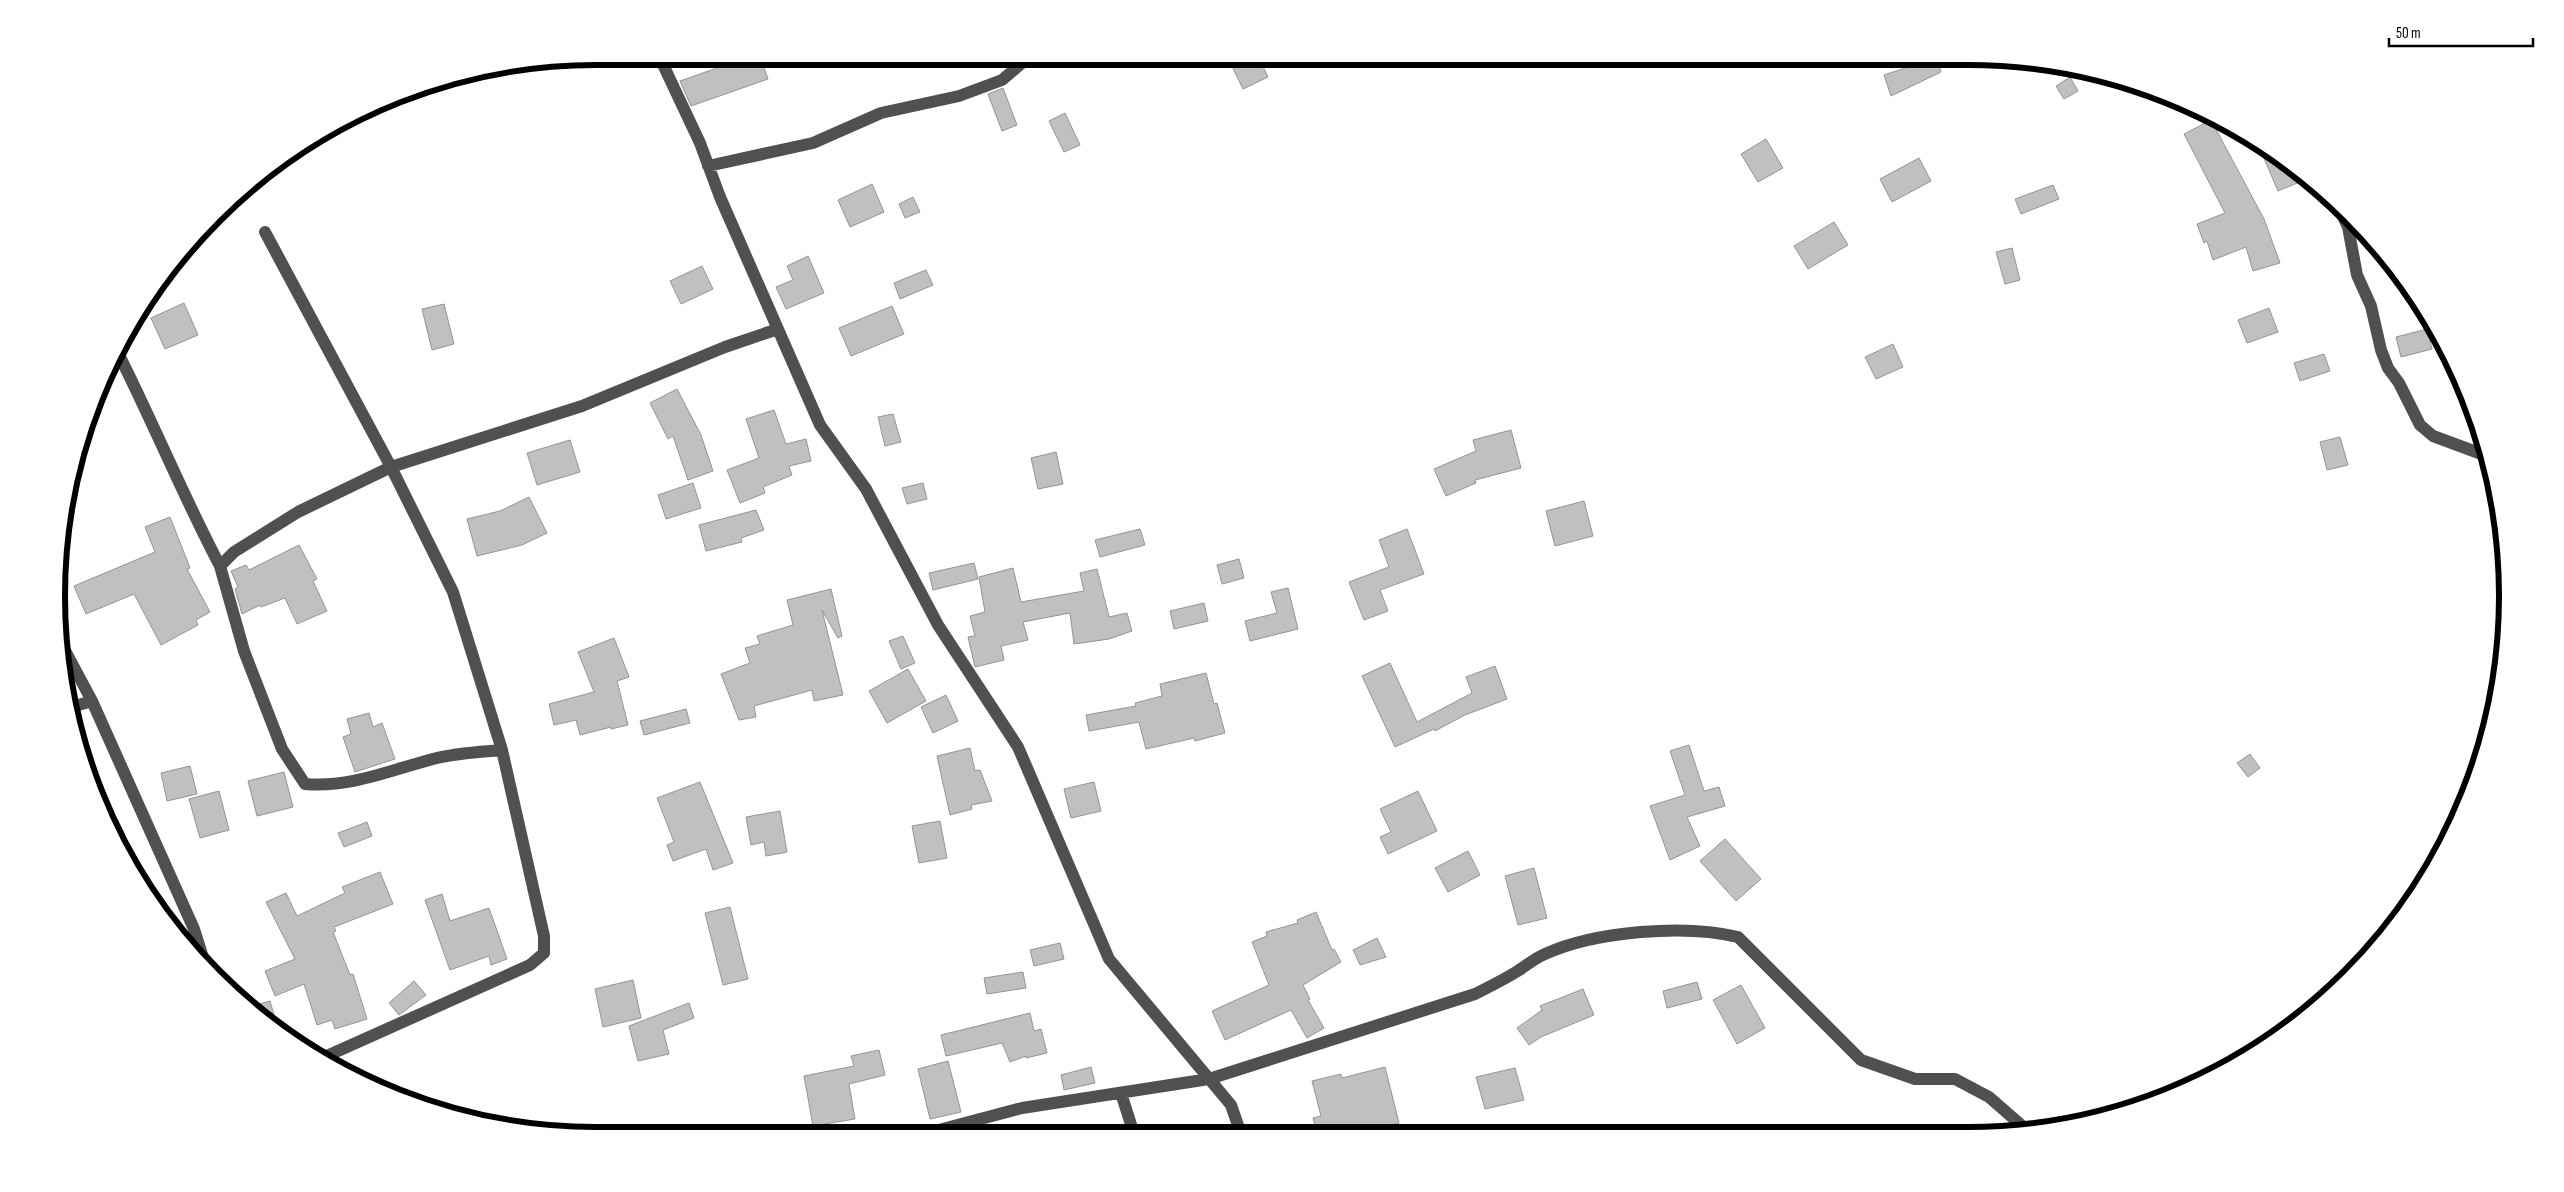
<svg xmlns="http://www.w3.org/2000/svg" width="2564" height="1192" font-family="'Sofia Sans Condensed',sans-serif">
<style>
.building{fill:#c0c0c0;stroke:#949494}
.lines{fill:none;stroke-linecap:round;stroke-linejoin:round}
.minor{stroke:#505050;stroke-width:12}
.rim{fill:none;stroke:#000;stroke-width:6}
</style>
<rect width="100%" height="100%" fill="#fff"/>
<path class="building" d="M 751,56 L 760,56 L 768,79 L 691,106 L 680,81 Z
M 1227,56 L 1258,56 L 1268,77 L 1243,89 Z
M 1919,56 L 1936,56 L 1941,72 L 1891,96 L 1884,75 L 1920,63 Z
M 2070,77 L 2078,91 L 2064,99 L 2056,86 Z
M 1003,88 L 1017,125 L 1002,131 L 988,94 Z
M 1065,113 L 1080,145 L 1064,152 L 1049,121 Z
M 2211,120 L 2264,219 L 2280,263 L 2253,271 L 2246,247 L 2213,260 L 2207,241 L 2204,243 L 2197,224 L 2225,213 L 2184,134 Z
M 1766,139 L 1783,168 L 1758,182 L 1741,154 Z
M 2257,142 L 2298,172 L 2302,181 L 2278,191 Z
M 1919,158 L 1931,181 L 1892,202 L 1880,179 Z
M 872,184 L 884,212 L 850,227 L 838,200 Z
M 2053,185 L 2059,199 L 2021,214 L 2015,199 Z
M 913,197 L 920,212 L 905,218 L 899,204 Z
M 1834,222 L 1848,245 L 1808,269 L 1794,246 Z
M 2012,248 L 2020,280 L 2005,284 L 1996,252 Z
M 808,256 L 824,293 L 786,309 L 776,287 L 793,280 L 787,266 Z
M 702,266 L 713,289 L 681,304 L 670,281 Z
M 926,270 L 933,285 L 900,299 L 894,283 Z
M 184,303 L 198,335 L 165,349 L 151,318 Z
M 444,304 L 454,344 L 432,350 L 422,309 Z
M 892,306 L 904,334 L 851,356 L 839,328 Z
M 2269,308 L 2278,332 L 2247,343 L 2238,320 Z
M 2427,329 L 2432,349 L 2401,357 L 2396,337 Z
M 1893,344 L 1903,367 L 1876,379 L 1865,357 Z
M 2324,354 L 2330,371 L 2300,381 L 2294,363 Z
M 677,389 L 701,435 L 713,471 L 688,480 L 673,436 L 668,439 L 650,403 Z
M 774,410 L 786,444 L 806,439 L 811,461 L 789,466 L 792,475 L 763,487 L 765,493 L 740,503 L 727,470 L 759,458 L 746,419 Z
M 893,414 L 901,442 L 885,446 L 878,417 Z
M 1511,430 L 1521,468 L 1475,480 L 1476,483 L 1446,496 L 1434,469 L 1476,451 L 1473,440 Z
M 2340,437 L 2348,465 L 2327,470 L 2320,442 Z
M 570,440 L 580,472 L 537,485 L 527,453 Z
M 1056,452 L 1063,484 L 1038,489 L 1031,458 Z
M 693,483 L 701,508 L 666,519 L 658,495 Z
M 923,483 L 927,499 L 907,504 L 902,488 Z
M 529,497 L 547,533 L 522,545 L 477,556 L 467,519 L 500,511 Z
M 1584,501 L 1593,536 L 1555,546 L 1546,511 Z
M 756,510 L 764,530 L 741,538 L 742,542 L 706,551 L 699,525 Z
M 170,517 L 190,568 L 187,569 L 210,612 L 196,620 L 198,625 L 161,645 L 134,594 L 86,614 L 74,586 L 155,552 L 145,527 Z
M 1140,529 L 1145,545 L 1100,557 L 1095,540 Z
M 1407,529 L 1424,574 L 1380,590 L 1388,611 L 1364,620 L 1349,582 L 1389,567 L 1379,540 Z
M 299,545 L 317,579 L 313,581 L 327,611 L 297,624 L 285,598 L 261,607 L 260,605 L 242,614 L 235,589 L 238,587 L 231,571 L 246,565 L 249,570 Z
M 1239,559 L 1244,578 L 1222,584 L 1217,565 Z
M 974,563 L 978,579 L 933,590 L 929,573 Z
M 1013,568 L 1021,602 L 1084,591 L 1080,573 L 1097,569 L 1109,617 L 1127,613 L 1132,631 L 1109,639 L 1074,644 L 1070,613 L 1023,622 L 1028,640 L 1001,646 L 1004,660 L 975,667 L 968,637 L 975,636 L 970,616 L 985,612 L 979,577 Z
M 1288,588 L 1298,629 L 1250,641 L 1245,621 L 1277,613 L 1271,592 Z
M 831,589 L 842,636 L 838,638 L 822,610 L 843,695 L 814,701 L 812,690 L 754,706 L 756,717 L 739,720 L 721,674 L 750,663 L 745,648 L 760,644 L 757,636 L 793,625 L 787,600 Z
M 1204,603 L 1208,621 L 1174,629 L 1170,611 Z
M 903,636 L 915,663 L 901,669 L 889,641 Z
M 614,638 L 629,677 L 617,681 L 628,725 L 611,729 L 611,727 L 580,735 L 576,720 L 554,725 L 549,704 L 594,692 L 578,652 Z
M 1390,663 L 1417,722 L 1472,693 L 1466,677 L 1495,666 L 1507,699 L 1465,715 L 1435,731 L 1434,729 L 1395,747 L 1362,676 Z
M 908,669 L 926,701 L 887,723 L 869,691 Z
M 1206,673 L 1214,704 L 1217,703 L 1225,733 L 1195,741 L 1194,738 L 1146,749 L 1139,722 L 1089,731 L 1086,715 L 1136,706 L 1135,703 L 1162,696 L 1160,684 Z
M 946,695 L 958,721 L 933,733 L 921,707 Z
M 686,709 L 690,723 L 644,735 L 640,721 Z
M 369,713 L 373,727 L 382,723 L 395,759 L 355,772 L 343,737 L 351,734 L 347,719 Z
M 1689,745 L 1704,791 L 1719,787 L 1725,806 L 1687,817 L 1700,846 L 1670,860 L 1650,806 L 1685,795 L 1670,751 Z
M 970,748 L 975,771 L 980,770 L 992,801 L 971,805 L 972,809 L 950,815 L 937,756 Z
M 2250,754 L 2260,768 L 2248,777 L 2237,763 Z
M 190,766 L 197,794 L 167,801 L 161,773 Z
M 284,772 L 293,807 L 257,816 L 248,781 Z
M 700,782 L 733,863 L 713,870 L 706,849 L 673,861 L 667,845 L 674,842 L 657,798 Z
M 1094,782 L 1101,811 L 1071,818 L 1064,789 Z
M 219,791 L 229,830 L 200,838 L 189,799 Z
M 1418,791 L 1437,831 L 1388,854 L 1380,837 L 1391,832 L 1380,809 Z
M 780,811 L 787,852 L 766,856 L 764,842 L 751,845 L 746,817 Z
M 940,821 L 947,858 L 919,863 L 912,826 Z
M 367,822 L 372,836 L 344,847 L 338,833 Z
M 1725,839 L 1761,879 L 1736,901 L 1700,861 Z
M 1468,851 L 1480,875 L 1448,892 L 1435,868 Z
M 1534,868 L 1547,918 L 1518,925 L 1505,876 Z
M 380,872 L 393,904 L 334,927 L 336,931 L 333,932 L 350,975 L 353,974 L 367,1019 L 335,1029 L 332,1020 L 317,1025 L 304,984 L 275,996 L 265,971 L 295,959 L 266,902 L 286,893 L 297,916 L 345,893 L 342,887 Z
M 442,894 L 450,921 L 489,908 L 507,959 L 491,965 L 489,956 L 450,970 L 425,900 Z
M 730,907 L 748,979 L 723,985 L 705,913 Z
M 1316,912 L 1332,950 L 1334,949 L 1341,962 L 1303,985 L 1310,999 L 1308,1000 L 1324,1028 L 1307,1038 L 1291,1010 L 1225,1040 L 1212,1011 L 1269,985 L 1252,942 L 1267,936 L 1266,932 L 1298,923 L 1297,920 Z
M 1377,938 L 1386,957 L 1360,965 L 1353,950 Z
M 1060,943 L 1064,959 L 1034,966 L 1030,950 Z
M 1023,972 L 1026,988 L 987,994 L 984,978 Z
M 633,980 L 641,1018 L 603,1027 L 595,989 Z
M 414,981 L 426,995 L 399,1015 L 389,1003 Z
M 1697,982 L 1702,999 L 1667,1008 L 1663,991 Z
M 1741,985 L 1765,1028 L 1737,1044 L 1713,1000 Z
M 1583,989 L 1594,1015 L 1541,1037 L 1529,1045 L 1517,1028 L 1542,1010 L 1540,1006 Z
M 270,1001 L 278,1029 L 248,1007 Z
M 689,1003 L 694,1018 L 663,1030 L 669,1054 L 638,1061 L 629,1026 Z
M 1030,1013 L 1034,1031 L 1041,1029 L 1047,1053 L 1026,1058 L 1026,1056 L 1010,1062 L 1002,1043 L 946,1056 L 941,1035 Z
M 879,1050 L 885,1075 L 849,1084 L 855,1119 L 813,1126 L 804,1076 L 854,1066 L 851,1056 Z
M 948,1061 L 961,1112 L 930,1119 L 918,1069 Z
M 1091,1067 L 1095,1083 L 1064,1090 L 1061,1075 Z
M 1385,1067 L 1399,1123 L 1359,1133 L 1317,1133 L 1313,1118 L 1321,1116 L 1312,1081 L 1341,1074 L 1342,1078 Z
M 1515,1068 L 1524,1100 L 1485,1109 L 1476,1077 Z"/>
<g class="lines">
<path class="minor" d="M 659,56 L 700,143 L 720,197 L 820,425 L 866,489 L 938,625 L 1018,747 L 1109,959 L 1231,1105 L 1241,1134
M 708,166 L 813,143 L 881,113 L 959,96 L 1002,80 L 1030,56
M 2337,204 L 2348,227 L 2357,275 L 2371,306 L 2381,350 L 2388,368 L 2399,383 L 2420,425 L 2433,436 L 2487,456
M 265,232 L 391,467 L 453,592 L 502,750 L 544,936 L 544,953 L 530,965 L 320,1059
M 117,351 C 153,422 183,496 220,566
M 61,643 L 92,701 L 194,929 L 206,967
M 68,708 L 92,701
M 502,750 C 479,752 455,753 433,759 C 391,770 349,788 305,784 L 282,749 L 244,651 L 220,566 L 234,552 L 298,512 L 391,467 L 582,406 L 725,347 L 778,329
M 1121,1093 L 1134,1134
M 920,1135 L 1022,1108 L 1209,1079 L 1475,994 C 1489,987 1503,980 1516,972 C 1526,966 1535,958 1545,954 C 1596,931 1685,924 1738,937 L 1861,1060 L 1915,1079 L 1955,1079 L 1989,1097 L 2028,1131"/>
</g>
<path d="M0 0H2564V1192H0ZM596 65H1968A531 531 0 0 1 2499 596V596A531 531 0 0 1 1968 1127H596A531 531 0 0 1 65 596V596A531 531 0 0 1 596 65Z" fill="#fff" fill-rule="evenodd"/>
<path class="rim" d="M596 65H1968A531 531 0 0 1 2499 596V596A531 531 0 0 1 1968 1127H596A531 531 0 0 1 65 596V596A531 531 0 0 1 596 65Z"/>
<path d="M2389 38v8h144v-8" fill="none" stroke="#000000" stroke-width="2.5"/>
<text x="2396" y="38" font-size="15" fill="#000000" stroke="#ffffff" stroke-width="4" paint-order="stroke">50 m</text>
</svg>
